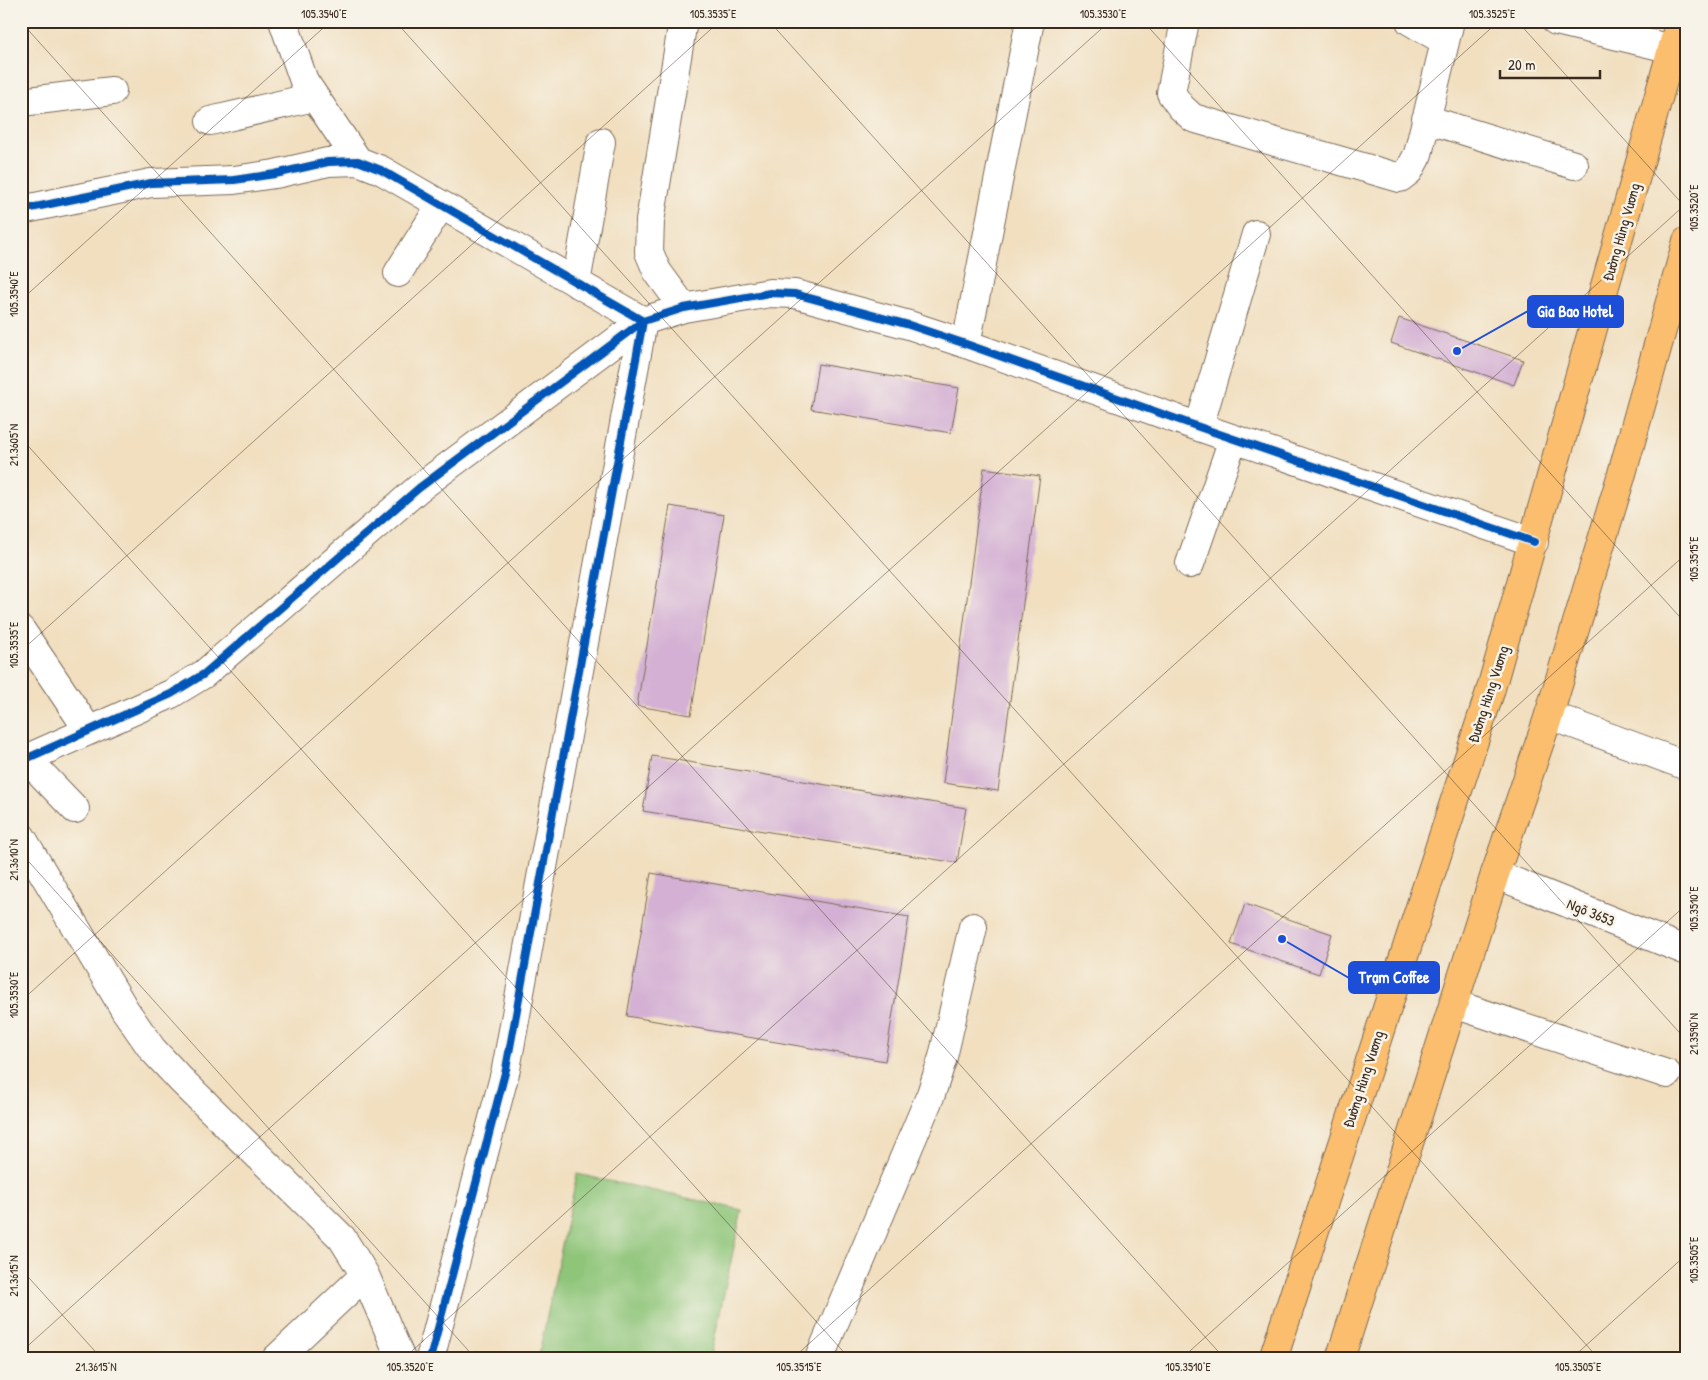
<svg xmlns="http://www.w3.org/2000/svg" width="1708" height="1380" font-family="'Patrick Hand',sans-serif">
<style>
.green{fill:#8ec579;stroke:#64784c}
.building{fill:#d4b1d4}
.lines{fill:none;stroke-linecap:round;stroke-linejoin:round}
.minor-casing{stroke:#7b6957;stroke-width:30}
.highway-casing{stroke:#7b6957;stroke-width:30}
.minor{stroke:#fff;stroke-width:28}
.highway{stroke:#fabe6e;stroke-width:28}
.cycleway-casing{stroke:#f7f3e8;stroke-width:11}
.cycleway{stroke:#0057b8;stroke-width:8}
.ticks{fill:none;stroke:#3b2a1e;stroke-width:1;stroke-opacity:0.45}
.labels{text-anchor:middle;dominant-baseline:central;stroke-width:5;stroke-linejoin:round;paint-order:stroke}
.street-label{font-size:15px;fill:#3b2a1e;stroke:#f7f3e8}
.leader{fill:none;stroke:#1d4ed8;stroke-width:2}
.callout-dot{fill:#1d4ed8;stroke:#f7f3e8;stroke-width:2}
.callout{fill:#1d4ed8;stroke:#1d4ed8;stroke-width:2}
.callout-label{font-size:16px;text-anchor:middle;font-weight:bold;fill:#fff}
.neatline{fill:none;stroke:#3b2a1e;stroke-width:2}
.ticks-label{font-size:12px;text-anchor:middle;fill:#3b2a1e}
</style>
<rect width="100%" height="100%" fill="#f7f3e8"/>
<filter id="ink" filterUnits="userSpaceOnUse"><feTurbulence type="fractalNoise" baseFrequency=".02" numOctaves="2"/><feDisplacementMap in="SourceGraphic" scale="10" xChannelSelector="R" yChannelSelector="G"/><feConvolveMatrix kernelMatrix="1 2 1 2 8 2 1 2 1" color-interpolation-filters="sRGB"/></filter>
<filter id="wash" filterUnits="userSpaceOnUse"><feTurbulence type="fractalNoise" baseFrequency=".0096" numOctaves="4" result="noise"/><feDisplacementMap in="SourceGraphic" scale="20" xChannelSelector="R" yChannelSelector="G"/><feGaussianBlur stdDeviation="1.12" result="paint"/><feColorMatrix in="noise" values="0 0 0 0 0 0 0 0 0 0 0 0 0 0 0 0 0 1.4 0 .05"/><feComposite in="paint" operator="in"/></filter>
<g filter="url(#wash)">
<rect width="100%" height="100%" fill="#f1dfc0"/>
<path class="green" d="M 577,1174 L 742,1210 L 710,1359 L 538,1359 Z"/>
<g id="blocks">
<path class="building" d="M 1399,318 L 1523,360 L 1514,385 L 1391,343 Z
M 818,364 L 959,388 L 951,433 L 811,409 Z
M 984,468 L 1040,476 L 998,791 L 943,783 Z
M 670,506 L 724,515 L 691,715 L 637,706 Z
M 652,756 L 966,808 L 957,863 L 643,811 Z
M 651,873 L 909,917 L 885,1061 L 627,1016 Z
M 1245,904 L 1332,934 L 1319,974 L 1231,944 Z"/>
</g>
</g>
<g filter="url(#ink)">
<use href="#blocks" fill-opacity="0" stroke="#7b6957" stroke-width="1"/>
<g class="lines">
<g class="minor-casing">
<path id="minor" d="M 283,21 L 304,81 L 358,161
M 683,21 L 650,221 L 649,252 L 657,271 L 684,308
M 1185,21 L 1171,93 L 1181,107 L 1193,118 L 1400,178 L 1409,171 L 1418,154 L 1450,21
M 1410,21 L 1445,41
M 1556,21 L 1672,49
M 21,102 L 112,91
M 1426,119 L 1574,165
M 210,121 L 314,97
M 21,210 L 151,183 L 234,180 L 275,174 L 328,162 L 358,161 L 381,170 L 643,321 L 506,1069 L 430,1359
M 398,273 L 441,205
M 576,283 L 601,142
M 966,344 L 1030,21
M 1199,427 L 1256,234
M 1190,564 L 1233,439
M 21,630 L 89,731
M 1549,715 L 1687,766
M 27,759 L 75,809
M 21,761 L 171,694 L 204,674 L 419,488 L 643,321 L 684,308 L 770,293 L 795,294 L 909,325 L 966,344 L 1199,427 L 1534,542
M 21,836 L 125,1010 L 152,1049 L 181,1080 L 342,1238 L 365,1275 L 401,1359
M 1495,874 L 1687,951
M 1454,1004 L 1667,1074
M 276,1359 L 365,1275
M 819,1359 L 931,1094 L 943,1057 L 973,927"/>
</g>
<g class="highway-casing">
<path id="highway" d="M 1273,1359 L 1490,692 L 1680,21
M 1340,1359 L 1495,874 L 1549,715 L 1621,477 L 1687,241"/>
</g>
<use href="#minor" class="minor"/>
<use href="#highway" class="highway"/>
<g class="cycleway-casing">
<path id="cycleway" d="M 21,210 L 151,183 L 234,180 L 275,174 L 328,162 L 358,161 L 381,170 L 643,321 L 506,1069 L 430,1359
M 21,761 L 171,694 L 204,674 L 419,488 L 643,321 L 684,308 L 770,293 L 795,294 L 909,325 L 966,344 L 1199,427 L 1534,542"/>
</g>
<use href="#cycleway" class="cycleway"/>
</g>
</g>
<path class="ticks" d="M 395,21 L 1599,1359M 769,21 L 1687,1041M 1143,21 L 1687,625M 1517,21 L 1687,209M 21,22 L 1225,1359M 21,300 L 331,21M 21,438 L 850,1359M 21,651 L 720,21M 21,853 L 476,1359M 21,1001 L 1110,21M 21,1269 L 102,1359M 21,1352 L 1499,21M 403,1359 L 1687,203M 792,1359 L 1687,553M 1181,1359 L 1687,904M 1571,1359 L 1687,1254"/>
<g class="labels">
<g class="street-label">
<text transform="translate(1621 232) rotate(-74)">Đường Hùng Vương</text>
<text transform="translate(1488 694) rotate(-72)">Đường Hùng Vương</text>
<text transform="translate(1591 912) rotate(22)">Ngõ 3653</text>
<text transform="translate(1363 1079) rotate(-72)">Đường Hùng Vương</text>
</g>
</g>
<path class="leader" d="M1457 351L1528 311M1282 939L1349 978"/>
<g class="callout-dot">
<circle cx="1457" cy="351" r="5"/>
<circle cx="1282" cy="939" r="5"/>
</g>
<g class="callout">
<rect x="1528" y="296" width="95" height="31" rx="5"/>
<rect x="1349" y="962" width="90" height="31" rx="5"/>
</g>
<g class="callout-label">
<text x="1575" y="317">Gia Bao Hotel</text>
<text x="1394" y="983">Trạm Coffee</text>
</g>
<rect width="1708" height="1380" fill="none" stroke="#f7f3e8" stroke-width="55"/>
<path d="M1500 70v8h100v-8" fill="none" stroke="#3b2a1e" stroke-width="2.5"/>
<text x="1508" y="70" font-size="15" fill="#3b2a1e" stroke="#f7f3e8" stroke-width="4" paint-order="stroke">20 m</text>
<rect x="28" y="28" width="1652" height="1324" class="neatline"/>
<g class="ticks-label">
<text x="324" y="18">105.3540°E</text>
<text x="713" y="18">105.3535°E</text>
<text x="1103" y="18">105.3530°E</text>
<text x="1492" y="18">105.3525°E</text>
<text transform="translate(1694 208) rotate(-90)" y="4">105.3520°E</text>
<text transform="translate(14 294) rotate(-90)" y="4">105.3540°E</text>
<text transform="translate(14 445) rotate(-90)" y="4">21.3605°N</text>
<text transform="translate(1694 559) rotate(-90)" y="4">105.3515°E</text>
<text transform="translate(14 645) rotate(-90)" y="4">105.3535°E</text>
<text transform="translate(14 860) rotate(-90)" y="4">21.3610°N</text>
<text transform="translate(1694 909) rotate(-90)" y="4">105.3510°E</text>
<text transform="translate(14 995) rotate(-90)" y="4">105.3530°E</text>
<text transform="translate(1694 1034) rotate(-90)" y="4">21.3590°N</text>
<text transform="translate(1694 1260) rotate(-90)" y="4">105.3505°E</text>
<text transform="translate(14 1276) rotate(-90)" y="4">21.3615°N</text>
<text x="96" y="1371">21.3615°N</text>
<text x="410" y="1371">105.3520°E</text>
<text x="799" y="1371">105.3515°E</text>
<text x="1188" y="1371">105.3510°E</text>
<text x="1578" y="1371">105.3505°E</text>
</g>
</svg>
